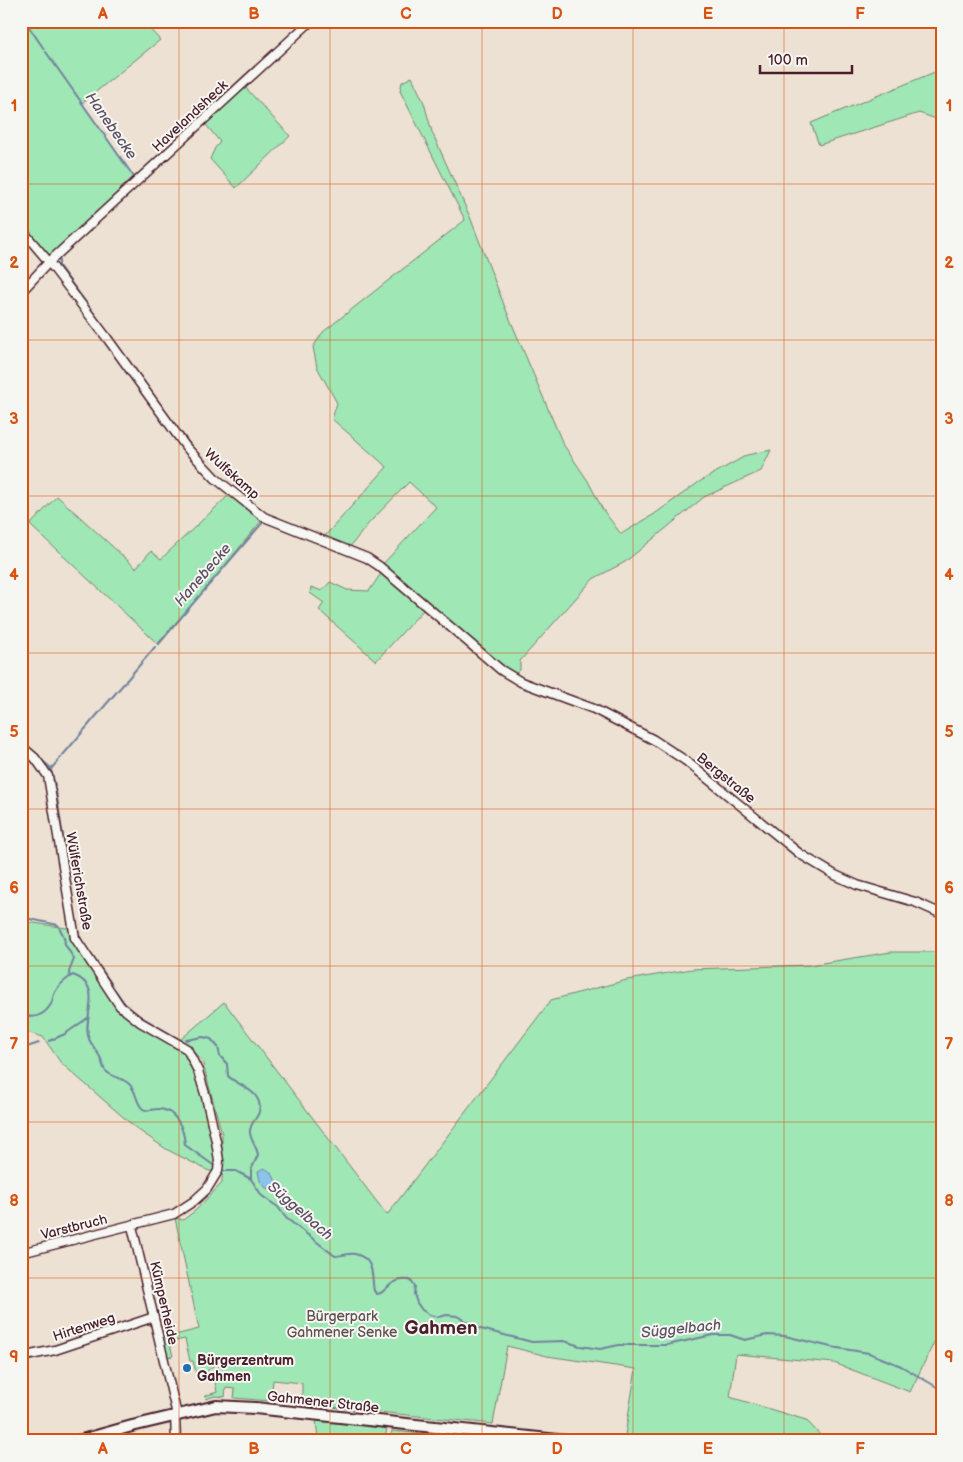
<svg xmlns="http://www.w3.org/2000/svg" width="963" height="1462" font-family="'Balsamiq Sans',sans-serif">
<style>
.green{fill:#9fe7b5;stroke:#748370}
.water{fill:#8bc4ea;stroke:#71829e}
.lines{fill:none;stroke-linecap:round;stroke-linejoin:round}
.stream{stroke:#71829e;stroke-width:2}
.street-casing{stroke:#4a1f2b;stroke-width:11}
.secondary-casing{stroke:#4a1f2b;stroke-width:14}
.street{stroke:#f6f6f2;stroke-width:8}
.secondary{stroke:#f6f6f2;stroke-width:10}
.grid{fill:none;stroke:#d8530f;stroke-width:1;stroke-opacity:0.55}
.poi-dot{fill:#1f6fb2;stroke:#f6f6f2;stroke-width:2}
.labels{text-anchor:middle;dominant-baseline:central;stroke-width:4;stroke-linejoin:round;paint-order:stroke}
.street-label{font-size:14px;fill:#4a1f2b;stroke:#f6f6f2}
.park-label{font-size:14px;fill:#5f514e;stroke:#f6f6f2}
.poi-label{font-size:14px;font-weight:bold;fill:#4a1f2b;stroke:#f6f6f2;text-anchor:start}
.water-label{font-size:15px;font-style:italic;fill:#5e5164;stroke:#f6f6f2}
.district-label{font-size:19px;font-weight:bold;fill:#4a1f2b;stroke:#f6f6f2}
.neatline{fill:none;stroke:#d8530f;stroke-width:2}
.grid-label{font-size:16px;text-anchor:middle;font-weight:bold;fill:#d8530f}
</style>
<rect width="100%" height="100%" fill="#ece1d2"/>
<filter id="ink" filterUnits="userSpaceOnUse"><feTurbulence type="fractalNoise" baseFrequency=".02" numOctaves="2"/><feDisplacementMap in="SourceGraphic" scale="10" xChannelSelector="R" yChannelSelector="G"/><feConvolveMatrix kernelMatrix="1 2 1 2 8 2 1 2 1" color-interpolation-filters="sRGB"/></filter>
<g filter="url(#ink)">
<path class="green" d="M 21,21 L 151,21 L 147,26 L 160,40 L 82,103 L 137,181 L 50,258 L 21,224 Z
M 942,69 L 942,121 L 919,113 L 819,145 L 811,123 Z
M 412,77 L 424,103 L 432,132 L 470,217 L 504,305 L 563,444 L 588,481 L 603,510 L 621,534 L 653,515 L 699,482 L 747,455 L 771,450 L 761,471 L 704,497 L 625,562 L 593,579 L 520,661 L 520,670 L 513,676 L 382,565 L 436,507 L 409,482 L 369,523 L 349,548 L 323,538 L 387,467 L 332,419 L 337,403 L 317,367 L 313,347 L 323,332 L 465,220 L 400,91 L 402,82 Z
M 243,85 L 290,136 L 236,188 L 210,159 L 215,148 L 220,142 L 203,121 Z
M 230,494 L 263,519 L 159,645 L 30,525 L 57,496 L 136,568 L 151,551 L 161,559 Z
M 382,572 L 425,608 L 376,661 L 319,610 L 324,603 L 310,593 L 311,587 L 322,591 L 330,582 L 347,590 L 369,591 Z
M 21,921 L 66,928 L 72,927 L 120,1006 L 193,1058 L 206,1097 L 217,1160 L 215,1171 L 209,1171 L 166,1149 L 137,1129 L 61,1063 L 43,1037 L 30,1033 L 21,1028 Z
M 891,952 L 942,952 L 942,1326 L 910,1392 L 834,1363 L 736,1354 L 730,1397 L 806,1420 L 826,1441 L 624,1441 L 636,1369 L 547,1356 L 507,1346 L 493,1424 L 302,1404 L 302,1383 L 273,1380 L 271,1401 L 234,1398 L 235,1389 L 226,1388 L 225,1397 L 215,1396 L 206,1399 L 205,1396 L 217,1392 L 214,1377 L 208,1378 L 206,1376 L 215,1370 L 226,1359 L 225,1356 L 205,1373 L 197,1377 L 193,1361 L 190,1361 L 185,1339 L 175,1341 L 175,1343 L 170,1345 L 173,1356 L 168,1357 L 163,1338 L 199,1329 L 175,1218 L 183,1220 L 196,1210 L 222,1183 L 222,1134 L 202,1060 L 180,1040 L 224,1002 L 387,1215 L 551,1000 L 627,980 L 692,969 L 810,965 Z
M 316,1419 L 387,1427 L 385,1440 L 318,1441 Z
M 392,1431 L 473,1439 L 473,1441 L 389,1441 Z"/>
<path class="water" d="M 264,1168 C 271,1171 276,1177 276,1186 L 272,1189 L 266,1188 L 260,1181 L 258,1171 Z"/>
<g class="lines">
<path class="stream" d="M 25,21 L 44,49
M 46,52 L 134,177 L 103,207
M 54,252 L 99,210
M 59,257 L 59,266 L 116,343
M 119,348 L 145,383
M 148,387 L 161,406
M 179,431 L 192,447
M 215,473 L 229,484
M 159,643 L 264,521
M 39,758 L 50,767 L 55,785
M 51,769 L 155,647
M 56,791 L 72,897
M 21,917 L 58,925 L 64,937 L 65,944 L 74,959 L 69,972 L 70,977
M 77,930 L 82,941 L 111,983
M 115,990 L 128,1008
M 21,1012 C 32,1021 44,1016 51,1004 C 53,1000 53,996 55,992 C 59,985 66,979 73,975 C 106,987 81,1018 89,1039 C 92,1046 98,1052 101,1059 C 102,1062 103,1067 105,1070 C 110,1077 121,1077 128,1083 C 138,1091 135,1103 143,1109 C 148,1112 152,1109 158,1109 C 176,1109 184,1129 185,1145 L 216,1167
M 136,1014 L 181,1040
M 186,1040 L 203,1037 L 211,1039 L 218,1047 L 220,1056 L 227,1064 L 228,1076 C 238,1086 264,1091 259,1112 C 257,1119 249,1124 250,1133 C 251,1141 257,1147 258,1155 L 251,1170 L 251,1179
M 49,1041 L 65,1034 L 89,1017
M 21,1049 L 39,1043
M 220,1169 L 224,1171 L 236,1171 L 251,1179 L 262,1196 L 278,1207 L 286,1218 L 335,1256 C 342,1256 348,1253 355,1254 C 376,1259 371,1277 374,1291 L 377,1294 L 381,1293 C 391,1284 396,1278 410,1280 L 415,1286 L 414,1294 L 417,1303 L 422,1310 L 430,1315 L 438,1317 L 447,1315 L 457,1316 L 477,1328 L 532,1342 L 564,1341 L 580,1346 L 600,1349 L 619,1345 L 667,1345 L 713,1335 L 730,1335 L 745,1340 L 767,1335 L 785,1336 L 831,1347 L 869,1353 L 901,1366 L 942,1390"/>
<g class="street-casing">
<path id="street" d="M 21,229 L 49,262 L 107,338 L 186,447 L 215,478 L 264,517 L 367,558 L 379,566 L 501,670 L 521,682 L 594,709 L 654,740 L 686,761 L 800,854 L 835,875 L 857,885 L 915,902 L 942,914
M 21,292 L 49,262 L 311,21
M 21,746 L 35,758 L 48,776 L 75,938 L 120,1006 L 140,1022 L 187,1049 L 198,1071 L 206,1097 L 216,1141 L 219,1161 L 218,1171 L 207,1189 L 194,1201 L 174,1214 L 21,1253
M 132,1226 L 177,1415
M 21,1357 L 55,1350 L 154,1317
M 175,1415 L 176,1441"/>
</g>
<g class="secondary-casing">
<path id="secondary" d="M 78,1441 L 132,1426 L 216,1406 L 255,1408 L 567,1441"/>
</g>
<use href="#street" class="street"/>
<use href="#secondary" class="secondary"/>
</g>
</g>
<path class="grid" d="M 179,21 L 179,1441M 330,21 L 330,1441M 482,21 L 482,1441M 633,21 L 633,1441M 784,21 L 784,1441M 21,184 L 942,184M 21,340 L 942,340M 21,496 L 942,496M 21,653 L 942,653M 21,809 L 942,809M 21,966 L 942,966M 21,1122 L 942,1122M 21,1278 L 942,1278"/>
<circle class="poi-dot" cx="187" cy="1368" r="5"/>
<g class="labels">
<g class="street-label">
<text transform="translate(190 116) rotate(-43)">Havelandsheck</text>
<text transform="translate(232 474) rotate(42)">Wulfskamp</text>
<text transform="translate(726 778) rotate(39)">Bergstraße</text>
<text transform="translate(79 881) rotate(80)">Wülferichstraße</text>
<text transform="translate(74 1227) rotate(-14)">Varstbruch</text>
<text transform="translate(164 1303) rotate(77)">Kümperheide</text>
<text transform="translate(84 1327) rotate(-18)">Hirtenweg</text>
<text transform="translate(323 1402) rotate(6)">Gahmener Straße</text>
</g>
<g class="park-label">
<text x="342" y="1316">Bürgerpark<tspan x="342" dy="16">Gahmener Senke</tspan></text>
</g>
<g class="poi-label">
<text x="197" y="1360">Bürgerzentrum<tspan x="197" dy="16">Gahmen</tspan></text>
</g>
<g class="water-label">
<text transform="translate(111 126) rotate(55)">Hanebecke</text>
<text transform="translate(203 575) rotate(-49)">Hanebecke</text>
<text transform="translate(300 1211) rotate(41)">Süggelbach</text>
<text transform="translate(681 1329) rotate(-6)">Süggelbach</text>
</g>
<g class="district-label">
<text x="441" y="1328">Gahmen</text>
</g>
</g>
<rect width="963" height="1462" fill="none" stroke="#f6f6f2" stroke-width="55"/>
<path d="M760 65v8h92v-8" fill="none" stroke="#4a1f2b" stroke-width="2.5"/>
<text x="768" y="65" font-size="15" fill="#4a1f2b" stroke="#f6f6f2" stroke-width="4" paint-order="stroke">100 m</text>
<rect x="28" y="28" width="908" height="1406" class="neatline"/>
<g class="grid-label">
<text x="103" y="19">A</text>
<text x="254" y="19">B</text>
<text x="406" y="19">C</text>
<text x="557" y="19">D</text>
<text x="708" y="19">E</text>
<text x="860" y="19">F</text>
<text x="14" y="111">1</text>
<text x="949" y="111">1</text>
<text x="14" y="268">2</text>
<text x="949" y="268">2</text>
<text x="14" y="424">3</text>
<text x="949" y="424">3</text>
<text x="14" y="580">4</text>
<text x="949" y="580">4</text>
<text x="14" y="737">5</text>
<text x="949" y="737">5</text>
<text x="14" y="893">6</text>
<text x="949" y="893">6</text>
<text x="14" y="1049">7</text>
<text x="949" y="1049">7</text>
<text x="14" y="1206">8</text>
<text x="949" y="1206">8</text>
<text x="14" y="1362">9</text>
<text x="949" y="1362">9</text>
<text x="103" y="1454">A</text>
<text x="254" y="1454">B</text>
<text x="406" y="1454">C</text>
<text x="557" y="1454">D</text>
<text x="708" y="1454">E</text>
<text x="860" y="1454">F</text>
</g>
</svg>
